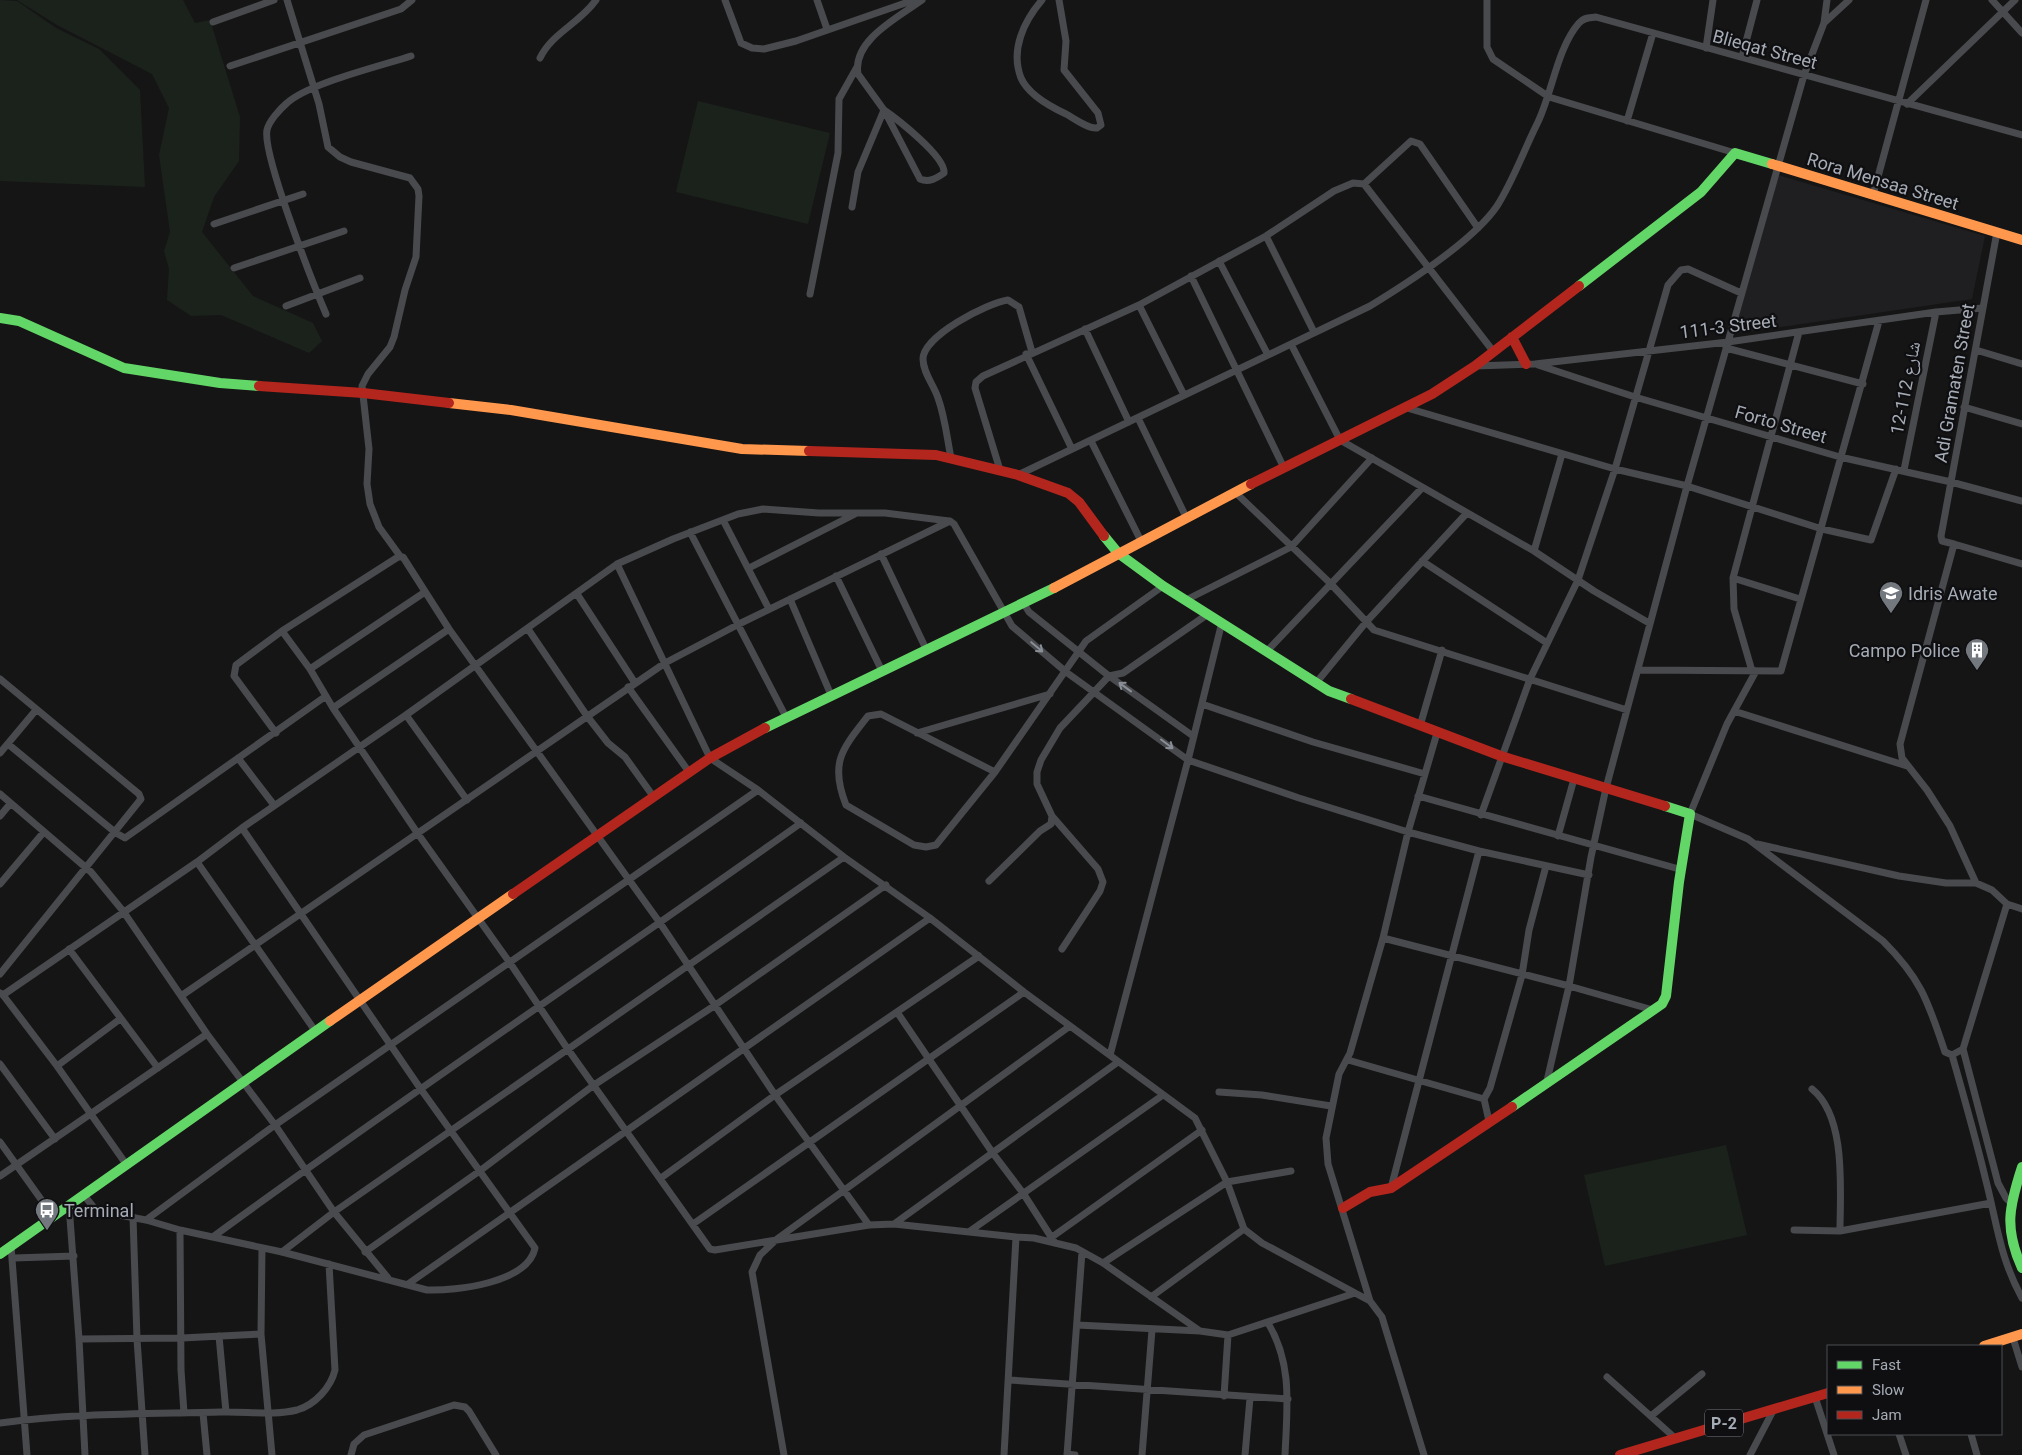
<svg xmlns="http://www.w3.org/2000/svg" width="2022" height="1455" font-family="Roboto,'Noto Naskh Arabic',sans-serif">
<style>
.built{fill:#1f1f21}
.green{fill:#1b221c}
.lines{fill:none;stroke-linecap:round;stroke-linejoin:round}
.street{stroke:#494a4e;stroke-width:7}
.fast{stroke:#63d668;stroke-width:10}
.slow{stroke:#ff974d;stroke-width:10}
.jam{stroke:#b3261e;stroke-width:10}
.oneway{stroke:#8a8f97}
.labels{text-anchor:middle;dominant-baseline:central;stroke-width:4.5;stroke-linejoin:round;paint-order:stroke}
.shield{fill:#0f0f11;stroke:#797d84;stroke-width:1}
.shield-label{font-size:16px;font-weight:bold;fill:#a6acb6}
.street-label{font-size:18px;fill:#a6acb6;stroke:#0f0f11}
.poi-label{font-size:18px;fill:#a6acb6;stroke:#0f0f11;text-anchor:start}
</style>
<rect width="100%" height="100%" fill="#151515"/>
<path class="built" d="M 1778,175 L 1985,236 L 1972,299 L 1734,334 Z"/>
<path class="green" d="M 0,0 L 17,1 L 56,28 L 99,49 L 140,90 L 145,187 L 0,181 Z
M 17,0 L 183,0 L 195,23 L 210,20 L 240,117 L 239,161 L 214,197 L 202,232 L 253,296 L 313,323 L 322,341 L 309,353 L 221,315 L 191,316 L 167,300 L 169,269 L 164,251 L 170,232 L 159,155 L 169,108 L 152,74 L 57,25 Z
M 698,101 L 830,133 L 808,224 L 676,192 Z
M 1726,1145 L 1747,1235 L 1605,1266 L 1584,1175 Z"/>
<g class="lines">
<path class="street" d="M 287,0 L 319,104 L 328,147 L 340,157 L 351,162 L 410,178 L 418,189 L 419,196 L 416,257 L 405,290 L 394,337 L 390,347 L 368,374 L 362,386 L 369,449 L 367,484 L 370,504 L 379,527 L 400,556
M 725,0 L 741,43 L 752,48 L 764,49 L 796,41 L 914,0
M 817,0 L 827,29
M 1042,0 C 1024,21 1010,50 1021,78 C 1028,94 1051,107 1066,114 C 1075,119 1088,129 1097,128 L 1101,125 L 1098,113 L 1064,70 L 1066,41 L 1059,0
M 1487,0 L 1487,47 L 1493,59 L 1549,97 L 1735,153
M 1992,0 L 2022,33
M 213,22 L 274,0
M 1824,23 L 1849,0
M 1706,48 L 1713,0
M 1742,57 L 1757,0
M 540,58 C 552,33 580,23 596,0
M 230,66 L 401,9 L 412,0
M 1907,104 L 2015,0
M 884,110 C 897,119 946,157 944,173 C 937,178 929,183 920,179 L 884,110 L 858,74 C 852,40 899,17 922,0
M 1627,121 L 1653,33
M 1364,184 L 1411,141 L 1420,144 L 1478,228
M 1873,195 L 1926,0
M 852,207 L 858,172 L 884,110
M 214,224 L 303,194
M 1266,236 L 1314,332
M 1219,261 L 1268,355
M 234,268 L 344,231
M 1191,276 L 1284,468
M 810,294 L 838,153 L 839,99 L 857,67
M 1139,305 L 1184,395
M 286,306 L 360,278
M 326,314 C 314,286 262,154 267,130 C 269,121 280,109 287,103 C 309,83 381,66 411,56
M 1085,329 L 1129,422
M 1291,344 L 1340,440 L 1534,551 L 1594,591 L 1649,623
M 1726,348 L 1863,384
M 1976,350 L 2022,364
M 1026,354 L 1072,449
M 1538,365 L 1635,397 L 1840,457 L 1951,482 L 2022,501
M 1475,366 L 1535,364 L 1728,342 L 1936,312 L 1983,308
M 1964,407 L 2022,424
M 1407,408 L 1615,469 L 1687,486 L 1822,529 L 1871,540 L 1896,469
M 1138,418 L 1186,517
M 1091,441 L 1141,541
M 951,458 C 947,438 945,417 938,398 C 934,385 923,373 923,359 C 923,336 987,303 1008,300 L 1019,307 L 1032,352
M 1000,470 L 975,388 L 976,382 L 983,376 L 1139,305 L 1266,236 L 1334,191 L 1353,183 L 1364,184 L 1493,351
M 1904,470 L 1936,312
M 1018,475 L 1370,306 C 1406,284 1474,240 1497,206 C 1513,181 1524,150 1537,124 C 1552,94 1557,48 1579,23 C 1584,17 1590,18 1596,17 L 2022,135
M 1236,493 L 1330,583 L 1374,630 L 1627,710
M 723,520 L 769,609
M 690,532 L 786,717
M 1954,544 L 2022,564
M 1534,551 L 1562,454
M 881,554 L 926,649
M 1422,561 L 1547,643
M 617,564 L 710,758 L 758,790 L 844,857 L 930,918 L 1024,992 L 1195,1118 L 1227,1182 L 1244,1229 L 1262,1243 L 1370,1301
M 749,568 L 855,514
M 836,576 L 882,671
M 1733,578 L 1800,599
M 577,594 L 635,683
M 790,599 L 831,695
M 1186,600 L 1291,547 L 1372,458
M 1024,604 L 1029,612 L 1109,676 L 1193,736
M 528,629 L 587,716 L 608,743 L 625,757 L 653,796
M 282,631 L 310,669 L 333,708 L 418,834 L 510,963 L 567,1048 L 710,1249 L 715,1250 L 869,1225 L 894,1224 L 1016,1237 L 1004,1455
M 1267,651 L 1421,489
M 310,669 L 425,592
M 1638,670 L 1781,671 L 1879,321
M 1752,671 L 1734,609 L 1733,578 L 1799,332
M 1756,671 L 1727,724 L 1690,814 L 1748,839 L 1883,941 C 1922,980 1928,1002 1945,1052 L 1952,1055 L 1963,1049
M 0,679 L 139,794 L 141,799 L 0,974
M 1316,683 L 1367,621 L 1466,514
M 628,687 L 689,772
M 1202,704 L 1313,742 L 1425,774
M 333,708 L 449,629
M 1734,711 L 1907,766
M 406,715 L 467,800
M 1420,726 L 1442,650
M 276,733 L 234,676 L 236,665 L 282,631 L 398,557 L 403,557 L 449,629 L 660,923 L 775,1095 L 869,1225
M 917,733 L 1050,694
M 8,744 L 116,833 L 125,838 L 326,696
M 0,753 L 36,710
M 238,758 L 274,805
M 995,772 L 881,714 L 868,716 C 843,748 829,762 846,805 L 914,845 L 926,847 L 936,845 L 995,772 L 1086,641 L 1163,586
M 0,794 L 91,872 L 123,911 L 207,1034 L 275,1125 L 334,1212 L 388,1278
M 1418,796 L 1679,869
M 1481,815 L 1530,679 L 1578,580 L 1615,469 L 1668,285 L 1681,270 L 1688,269 L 1741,293
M 0,816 L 10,804
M 1052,816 L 1098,869 L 1103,882 L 1100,891 L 1062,949
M 1558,836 L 1574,779
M 1757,844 L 1899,876 L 1946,883 L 1976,883 L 1992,890 L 2007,904
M 197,862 L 316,1032
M 989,881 L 1040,831 L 1051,824 L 1052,816 L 1037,784 L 1037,772 L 1041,760 L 1060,728 L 1095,691 L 1109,676 L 1123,673 L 1208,614
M 1976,883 L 1950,826 L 1927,790 L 1902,758 L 1900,744 L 1954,544 L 1942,541 L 1941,536 L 1997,232
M 0,884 L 43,833
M 1383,938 L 1569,986 L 1653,1010
M 69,949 L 158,1068
M 0,993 L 3,995 L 197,862 L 242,828 L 406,715 L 617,564 L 673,539 L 738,514 L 763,509 L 819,513 L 885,513 L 949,521
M 3,995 L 57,1066 L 126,1164
M 181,996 L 665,663 L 739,624 L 950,521 L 954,524 L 1012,626 L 1066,672 L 1188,760 L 1299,798 L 1408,832 L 1479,851 L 1589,875
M 897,1012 L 992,1152 L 1023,1193 L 1055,1243
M 1110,1055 L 1188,760 L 1222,622
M 1952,1055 C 1964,1097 1976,1139 1986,1181 C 1997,1224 2000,1258 2022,1298
M 1348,1060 L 1484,1099
M 0,1064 L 55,1139
M 57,1066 L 120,1019
M 1546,1085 L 1569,986 L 1591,857 L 1606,788 L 1687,486 L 1804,75 L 1824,23 L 1827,0
M 1812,1089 C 1847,1117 1840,1191 1840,1231
M 1219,1092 L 1262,1095 L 1331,1106
M 1489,1121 L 1484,1099 L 1490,1088 L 1522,975 L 1529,930 L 1546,866
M 0,1142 L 53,1216
M 0,1176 L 207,1034
M 661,1178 L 775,1095 L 979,956
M 1391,1188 L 1479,851
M 83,1194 L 95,1209 L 103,1212 L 146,1220 L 180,1230 L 282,1252 L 427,1290 C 456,1291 528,1283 535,1248 L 420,1088 L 242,828
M 2010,1202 L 2006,1198 L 1998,1183 L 1963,1049 L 2007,904 L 2022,909
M 69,1205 L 79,1339 L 85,1455
M 133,1217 L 137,1339 L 145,1455
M 146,1220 L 275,1125 L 758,790
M 693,1224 L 1024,992
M 894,1224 L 1118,1062
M 180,1230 L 181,1370 L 184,1413
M 1794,1230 L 1840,1231 L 1991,1203
M 970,1231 L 1163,1095
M 214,1236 C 407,1095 606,962 801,823
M 1016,1237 L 1034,1238 L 1076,1248 L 1103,1263 L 1200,1331 L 1228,1335 L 1355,1293
M 1052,1237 L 1202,1130
M 11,1246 L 27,1455
M 262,1248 L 261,1334 L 272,1455
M 282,1252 L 334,1212 L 844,857
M 365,1252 L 481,1170 L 594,1085 L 714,1006 L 886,885
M 14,1258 L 74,1256
M 1103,1263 L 1227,1182 L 1291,1171
M 408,1284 L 930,918
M 1151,1297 L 1244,1229
M 1268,1323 C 1293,1364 1287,1408 1285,1455
M 1077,1325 L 1200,1331
M 219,1336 L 226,1412
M 2013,1338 L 2022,1367
M 79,1339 L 182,1338 L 261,1334
M 1607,1377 L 1675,1438
M 1009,1380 L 1288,1399
M 1224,1396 L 1228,1335
M 1815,1397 L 1834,1455
M 203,1413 L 207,1455
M 1651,1416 L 1702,1374
M 0,1423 C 73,1413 148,1414 221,1412 C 246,1411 273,1416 297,1410 C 315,1405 331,1387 335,1370 L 329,1264
M 1899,1434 L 1906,1455
M 1971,1434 L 1977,1455
M 1067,1454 L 1075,1455
M 351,1455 L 354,1444 L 364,1435 L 454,1405 L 465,1407 L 469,1411 L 496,1455
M 784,1455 L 752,1272 L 760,1255 L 777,1239 L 1070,1026
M 1067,1455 L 1082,1252
M 1142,1455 L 1152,1330
M 1245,1455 L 1250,1398
M 1424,1455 L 1382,1317 L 1370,1301 L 1328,1164 L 1326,1138 L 1339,1074 L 1350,1053 L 1383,938 L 1408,832 L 1437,733
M 1750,1455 L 1774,1409"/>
<path class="fast" d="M 1579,286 L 1701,192 L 1735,153 L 1772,164
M 0,318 L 19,321 L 124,368 L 220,383 L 259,386
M 1104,536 L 1118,553 L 1163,586 L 1329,691 L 1351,699
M 765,728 L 1054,588
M 1512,1107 L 1662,1004 L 1666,996 L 1679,882 L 1690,814 L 1665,806
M 2022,1167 C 2009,1207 2004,1228 2022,1268
M 0,1254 L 330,1021"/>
<path class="slow" d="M 1772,164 L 2022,240
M 449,403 L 511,410 L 742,449 L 809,451
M 1054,588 L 1251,484
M 330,1021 L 513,894
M 1984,1346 L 2022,1334"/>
<path class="jam" d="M 1512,337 L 1526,364
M 259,386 L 363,393 L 449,403
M 809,451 L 936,455 L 1018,475 L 1068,493 L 1079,502 L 1104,536
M 1251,484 L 1432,394 L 1475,366 L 1579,286
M 1351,699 L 1501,756 L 1665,806
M 513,894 L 710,758 L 765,728
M 1343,1208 L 1370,1192 L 1391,1188 L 1512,1107
M 1620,1455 L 1828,1393"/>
</g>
<defs><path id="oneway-shaft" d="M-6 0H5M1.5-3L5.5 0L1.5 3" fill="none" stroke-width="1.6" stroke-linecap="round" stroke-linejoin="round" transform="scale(1.25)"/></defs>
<g class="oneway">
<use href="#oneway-shaft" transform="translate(1037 647) rotate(40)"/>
<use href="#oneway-shaft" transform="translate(1125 687) rotate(-144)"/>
<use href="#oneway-shaft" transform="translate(1167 744) rotate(37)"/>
</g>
<defs>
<g id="school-pin" transform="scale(1.25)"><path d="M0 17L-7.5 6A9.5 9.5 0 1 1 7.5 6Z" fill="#73777e" stroke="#0f0f11"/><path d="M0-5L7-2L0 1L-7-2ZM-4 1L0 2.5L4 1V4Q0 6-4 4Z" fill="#fff"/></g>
<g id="building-pin" transform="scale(1.25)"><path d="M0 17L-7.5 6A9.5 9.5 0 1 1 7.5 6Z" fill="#73777e" stroke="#0f0f11"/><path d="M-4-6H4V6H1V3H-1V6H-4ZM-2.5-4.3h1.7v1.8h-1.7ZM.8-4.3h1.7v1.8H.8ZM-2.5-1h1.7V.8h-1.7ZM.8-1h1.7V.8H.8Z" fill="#fff"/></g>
<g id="bus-pin" transform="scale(1.25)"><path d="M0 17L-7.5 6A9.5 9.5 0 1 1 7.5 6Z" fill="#73777e" stroke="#0f0f11"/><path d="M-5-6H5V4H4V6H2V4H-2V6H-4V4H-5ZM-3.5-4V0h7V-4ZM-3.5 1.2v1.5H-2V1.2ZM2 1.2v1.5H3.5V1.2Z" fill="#fff"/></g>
</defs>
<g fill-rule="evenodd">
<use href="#school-pin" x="1891" y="593"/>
<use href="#building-pin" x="1977" y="650"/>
<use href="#bus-pin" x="47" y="1210"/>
</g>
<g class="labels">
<rect class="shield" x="1705" y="1409.5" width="38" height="27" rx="4"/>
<g class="shield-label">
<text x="1724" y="1423">P-2</text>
</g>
<g class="street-label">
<text transform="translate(1765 49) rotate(15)">Blieqat Street</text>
<text transform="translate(1883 181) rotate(17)">Rora Mensaa Street</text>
<text transform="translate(1728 326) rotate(-7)">111-3 Street</text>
<text transform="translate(1954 383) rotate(-80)">Adi Gramaten Street</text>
<text transform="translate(1905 388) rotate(-79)">شارع 112-12</text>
<text transform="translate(1781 424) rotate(16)">Forto Street</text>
</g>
<g class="poi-label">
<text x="1908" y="593">Idris Awate</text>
<text x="1960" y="650" text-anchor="end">Campo Police</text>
<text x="64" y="1210">Terminal</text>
</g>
</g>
<rect x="1827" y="1345" width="175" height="90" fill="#0f0f11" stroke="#4b4e53"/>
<rect x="1837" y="1361" width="25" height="8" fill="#63d668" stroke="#4b4e53"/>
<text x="1872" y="1370" font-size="15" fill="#a6acb6">Fast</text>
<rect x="1837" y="1386" width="25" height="8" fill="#ff974d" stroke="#4b4e53"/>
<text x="1872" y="1395" font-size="15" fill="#a6acb6">Slow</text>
<rect x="1837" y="1411" width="25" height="8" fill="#b3261e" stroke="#4b4e53"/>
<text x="1872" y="1420" font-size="15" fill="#a6acb6">Jam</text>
</svg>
